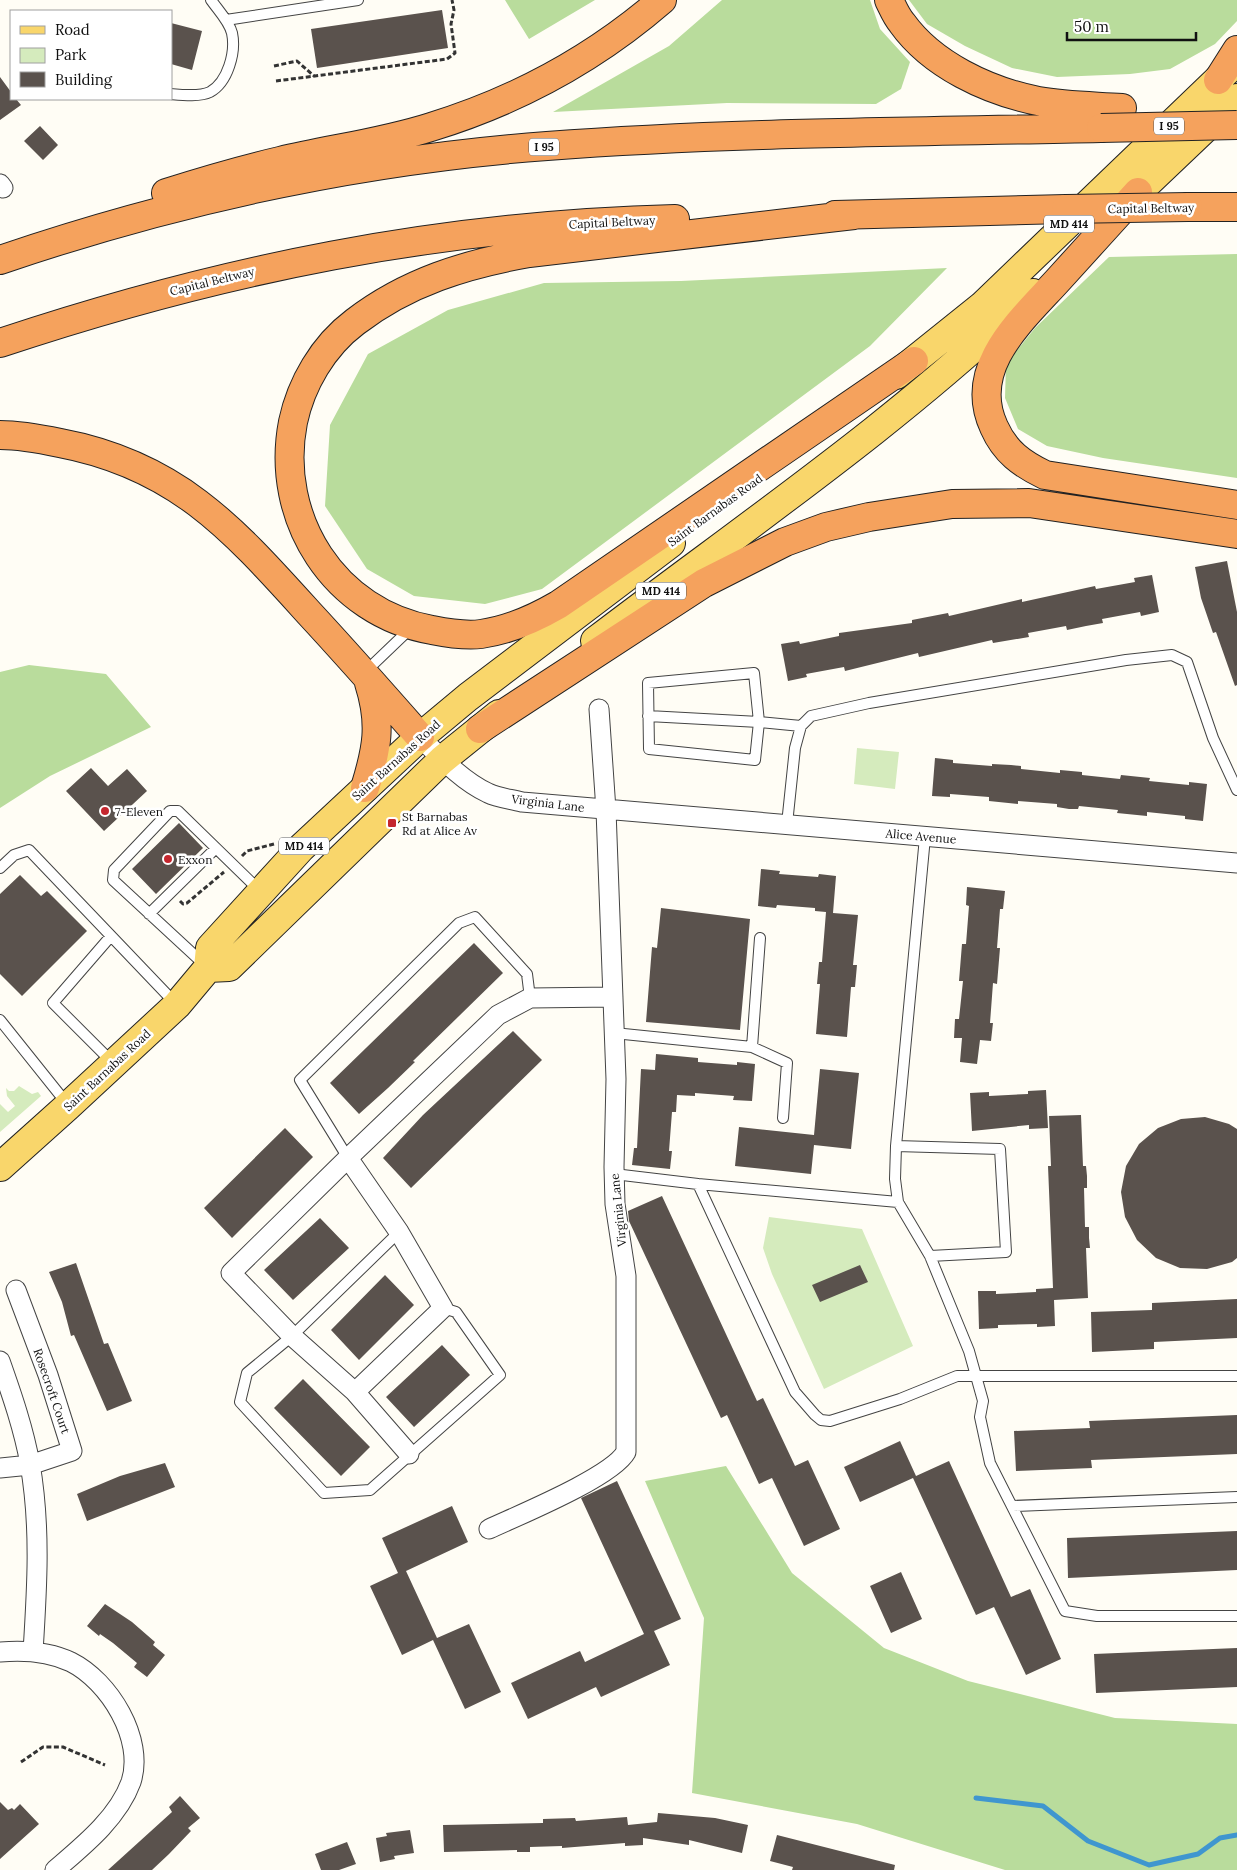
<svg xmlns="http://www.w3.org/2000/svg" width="1237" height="1870" font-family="Lora,serif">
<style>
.green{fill:#d5ebbd}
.forest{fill:#b9dc9c}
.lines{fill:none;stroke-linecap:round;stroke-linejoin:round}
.stream{stroke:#3f96cf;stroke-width:5}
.building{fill:#5a524d}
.lane-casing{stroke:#444;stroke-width:12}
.street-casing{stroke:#444;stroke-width:21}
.primary-casing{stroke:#222;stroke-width:30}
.highway-casing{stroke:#222;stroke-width:30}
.path{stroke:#333;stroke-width:3;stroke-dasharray:5 2.5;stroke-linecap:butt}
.lane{stroke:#fff;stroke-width:10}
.street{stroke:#fff;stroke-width:19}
.primary{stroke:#f9d66b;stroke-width:28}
.highway{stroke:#f5a25d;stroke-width:28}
.highway-bridge-casing{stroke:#222;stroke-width:30;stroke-linecap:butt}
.highway-bridge{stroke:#f5a25d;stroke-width:28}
.poi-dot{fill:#c4262e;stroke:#fff;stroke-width:2}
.labels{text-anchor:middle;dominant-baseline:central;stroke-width:5;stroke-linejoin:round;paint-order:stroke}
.shield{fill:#fff;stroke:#585858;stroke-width:1}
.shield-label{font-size:11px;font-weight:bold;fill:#111}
.street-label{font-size:12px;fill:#111;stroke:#fff}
.poi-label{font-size:12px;fill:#111;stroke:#fff;text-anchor:start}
</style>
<rect width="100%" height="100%" fill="#fffdf5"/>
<path class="green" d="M 857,748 L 899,752 L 895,789 L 854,784 Z
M 19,1086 L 32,1094 L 38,1092 L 41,1096 L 0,1132 L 0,1104 L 8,1112 L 15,1106 L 7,1096 L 6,1088 L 9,1091 L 14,1091 Z
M 769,1217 L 862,1229 L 913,1346 L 824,1389 L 772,1274 L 763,1248 Z"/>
<path class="forest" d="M 505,0 L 595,0 L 529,39 Z
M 722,0 L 870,0 L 880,29 L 910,62 L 901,89 L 876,104 L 727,103 L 553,112 L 669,46 Z
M 909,0 L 1237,0 L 1237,21 L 1215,44 L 1170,69 L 1130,74 L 1057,77 L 1012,68 L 965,46 L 927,24 Z
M 1237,254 L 1237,478 L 1103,458 L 1047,446 L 1018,429 L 1005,398 L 1006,364 L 1035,328 L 1109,257 Z
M 947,268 L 870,346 L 542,589 L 485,604 L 414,596 L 367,569 L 325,506 L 330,425 L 368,354 L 448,310 L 544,283 L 681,281 Z
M 29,665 L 106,674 L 151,727 L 50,776 L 0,808 L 0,672 Z
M 726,1466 L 792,1573 L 884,1648 L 968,1681 L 1115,1718 L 1237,1724 L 1237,1870 L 1005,1870 L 857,1824 L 692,1793 L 704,1618 L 645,1481 Z"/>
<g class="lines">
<path class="stream" d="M 976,1798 L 1043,1806 L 1088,1841 L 1149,1865 L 1198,1854 L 1220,1838 L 1237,1835"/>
</g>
<path class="building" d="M 442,10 L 448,48 L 317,68 L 311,29 Z
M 171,23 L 202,31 L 192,70 L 171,64 Z
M 0,77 L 11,92 L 11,99 L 16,99 L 21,105 L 0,120 Z
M 40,126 L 58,145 L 43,160 L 24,141 Z
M 1227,561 L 1237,612 L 1237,685 L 1235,686 L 1216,632 L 1213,633 L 1201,598 L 1195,567 Z
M 1152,575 L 1159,612 L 1141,616 L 1140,612 L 1102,619 L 1103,623 L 1086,626 L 1067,630 L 1066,626 L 1028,633 L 1029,637 L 993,643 L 992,640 L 919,657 L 918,653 L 845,671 L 844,667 L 806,674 L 807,677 L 788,681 L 781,644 L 799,641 L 800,644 L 839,636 L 839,633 L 912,623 L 912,620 L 948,613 L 949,616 L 1022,599 L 1022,602 L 1095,586 L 1096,589 L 1135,582 L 1134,578 Z
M 935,758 L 953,760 L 953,763 L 992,766 L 992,764 L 1011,765 L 1021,766 L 1021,769 L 1060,773 L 1060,770 L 1082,772 L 1082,775 L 1120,779 L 1121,775 L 1150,778 L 1149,781 L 1189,785 L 1189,782 L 1207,784 L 1203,821 L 1185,819 L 1185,816 L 1147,812 L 1147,816 L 1117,813 L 1118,810 L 1079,806 L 1078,809 L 1069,809 L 1057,807 L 1057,804 L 1018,801 L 1018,804 L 989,801 L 989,797 L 950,794 L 950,797 L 932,796 Z
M 91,768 L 108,786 L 127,769 L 147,791 L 104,831 L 66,791 Z
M 179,823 L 203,848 L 156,894 L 132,869 Z
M 761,869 L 780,871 L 779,874 L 818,877 L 819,874 L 836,876 L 833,913 L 858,915 L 853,965 L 857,965 L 855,987 L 851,987 L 847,1037 L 816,1034 L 820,984 L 817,984 L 819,962 L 822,962 L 826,912 L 815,911 L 815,908 L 777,905 L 776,908 L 758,906 Z
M 20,875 L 41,896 L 47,891 L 87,931 L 22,996 L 0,974 L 0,894 Z
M 967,887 L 1005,891 L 1003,909 L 1000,909 L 997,948 L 1000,948 L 997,984 L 993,983 L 990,1023 L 993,1023 L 991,1041 L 980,1040 L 977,1064 L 960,1062 L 962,1038 L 954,1038 L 955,1019 L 959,1019 L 963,981 L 959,981 L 962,944 L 966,944 L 969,906 L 966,905 Z
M 661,908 L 750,919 L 740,1030 L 646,1022 L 652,947 L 657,948 Z
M 474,943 L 503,973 L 413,1061 L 415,1062 L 388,1088 L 359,1114 L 330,1083 Z
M 513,1031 L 542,1060 L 411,1188 L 383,1158 L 423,1115 Z
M 656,1054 L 698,1058 L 698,1062 L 737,1065 L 737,1062 L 755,1064 L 752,1101 L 733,1100 L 734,1096 L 695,1093 L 695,1096 L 677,1095 L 676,1112 L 672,1112 L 669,1151 L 672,1151 L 670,1169 L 632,1165 L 634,1148 L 637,1148 L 641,1069 L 655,1070 Z
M 820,1069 L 859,1073 L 851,1149 L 814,1145 L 811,1174 L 735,1166 L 739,1127 L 814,1135 Z
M 1046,1090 L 1048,1128 L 1029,1129 L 1029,1125 L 972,1131 L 970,1093 L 989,1092 L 989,1096 L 1028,1094 L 1028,1091 Z
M 1081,1115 L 1083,1166 L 1086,1166 L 1087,1176 L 1087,1188 L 1084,1188 L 1085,1227 L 1089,1227 L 1089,1238 L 1090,1248 L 1086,1248 L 1088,1298 L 1054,1300 L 1055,1326 L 1037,1327 L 1037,1324 L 998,1325 L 998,1328 L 979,1329 L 978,1291 L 996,1291 L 996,1294 L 1036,1292 L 1036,1289 L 1053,1288 L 1048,1166 L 1051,1166 L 1049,1116 Z
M 1205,1117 L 1229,1124 L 1237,1129 L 1237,1258 L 1232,1262 L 1207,1269 L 1180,1268 L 1156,1258 L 1137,1240 L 1125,1217 L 1121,1192 L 1126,1166 L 1139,1144 L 1158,1128 L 1181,1119 Z
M 285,1128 L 313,1157 L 232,1238 L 204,1208 Z
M 662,1196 L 757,1401 L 763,1398 L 795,1466 L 808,1460 L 840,1529 L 804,1546 L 772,1478 L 759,1484 L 727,1415 L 721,1418 L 629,1221 L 628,1211 Z
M 320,1218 L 349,1248 L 293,1300 L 264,1270 Z
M 76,1263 L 104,1344 L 108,1343 L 132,1401 L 107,1411 L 74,1335 L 71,1336 L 62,1302 L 49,1272 Z
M 860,1265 L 868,1282 L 820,1302 L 812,1285 Z
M 385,1275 L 414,1305 L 359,1360 L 331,1330 Z
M 1237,1299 L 1237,1338 L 1154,1342 L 1154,1349 L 1092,1352 L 1091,1312 L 1152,1310 L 1152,1303 Z
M 442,1345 L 470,1375 L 414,1427 L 386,1397 Z
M 303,1379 L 370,1447 L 341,1476 L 274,1408 Z
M 1237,1415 L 1237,1454 L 1091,1460 L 1092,1468 L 1016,1471 L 1014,1431 L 1090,1428 L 1089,1421 Z
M 900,1441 L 916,1476 L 949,1461 L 1011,1597 L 1030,1589 L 1061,1659 L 1026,1675 L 994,1607 L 976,1615 L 913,1478 L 860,1502 L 844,1467 Z
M 165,1463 L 175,1487 L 87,1521 L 77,1494 L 120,1476 Z
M 617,1481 L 681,1619 L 654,1631 L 670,1665 L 601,1697 L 596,1687 L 528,1719 L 511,1683 L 580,1651 L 585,1662 L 644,1634 L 581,1498 Z
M 452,1506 L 468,1542 L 406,1571 L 437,1638 L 469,1624 L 501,1692 L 465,1709 L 433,1640 L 402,1655 L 370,1586 L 398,1573 L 382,1538 Z
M 1237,1531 L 1237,1570 L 1068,1578 L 1067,1538 Z
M 901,1572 L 922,1619 L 891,1633 L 870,1586 Z
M 105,1604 L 132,1622 L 155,1642 L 153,1645 L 165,1655 L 147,1677 L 134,1667 L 137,1663 L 113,1643 L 100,1634 L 99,1636 L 87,1626 Z
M 1237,1648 L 1237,1687 L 1096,1693 L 1094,1654 Z
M 180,1796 L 200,1818 L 188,1828 L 191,1831 L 169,1854 L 152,1870 L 108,1870 L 172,1812 L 169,1807 Z
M 0,1802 L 8,1810 L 12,1808 L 14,1810 L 20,1804 L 39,1824 L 0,1859 Z
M 658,1813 L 715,1818 L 748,1825 L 742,1853 L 689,1840 L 689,1845 L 643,1838 L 643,1845 L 625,1846 L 625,1843 L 562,1848 L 562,1846 L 530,1847 L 530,1852 L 517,1852 L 517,1850 L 444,1852 L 443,1825 L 543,1823 L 543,1819 L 575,1818 L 576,1821 L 627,1817 L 628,1825 L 657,1822 Z
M 410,1830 L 414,1853 L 394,1856 L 395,1859 L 380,1862 L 376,1838 L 387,1836 L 386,1833 Z
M 777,1835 L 895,1865 L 894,1870 L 792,1870 L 793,1867 L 770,1861 Z
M 347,1842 L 356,1864 L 339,1870 L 321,1870 L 315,1854 Z"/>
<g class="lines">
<g class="lane-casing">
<path id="lane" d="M 226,20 L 358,0
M 171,94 C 182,95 200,97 210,92 C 228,82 236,52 232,33 C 229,21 218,10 211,0
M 364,673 L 411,628
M 648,716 L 759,722 L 754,673 L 648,683 L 649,749 L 755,760 L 759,722 L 801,726
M 787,824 L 795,748 L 801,726 L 811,716 L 869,703 L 1126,660 L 1172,655 L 1187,662 L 1213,738 L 1237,790
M 925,837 L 896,1146 L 895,1179 L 898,1202 L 930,1256 L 969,1351 L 983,1401 L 980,1417 L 990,1463 L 1065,1611 L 1097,1616 L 1237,1616
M 0,868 L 14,855 L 29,850 L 176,1004
M 149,914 L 215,849
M 111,936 L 53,1003 L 113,1063
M 206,966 L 113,880 L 114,870 L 170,811 L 178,811 L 260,891
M 0,1020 L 68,1105
M 614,1033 L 752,1047 L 787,1063 L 783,1118
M 752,1047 L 760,938
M 896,1146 L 1000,1149 L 1006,1252 L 930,1256
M 348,1158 L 300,1080 L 459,923 L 475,917 L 527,974 L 530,998
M 614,1174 L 698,1184 L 795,1392 L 815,1415 L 821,1420 L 830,1421 L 900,1399 L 957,1376 L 1237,1376
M 698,1184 L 898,1202
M 399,1232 L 292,1336 L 247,1373 L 240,1402 L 324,1493 L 370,1490 L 500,1375 L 456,1312 L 443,1308
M 1013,1506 L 1237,1497"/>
</g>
<g class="street-casing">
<path id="street" d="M 0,184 L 3,188
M 420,737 C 440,757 462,781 488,793 C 498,798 511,799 522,802 L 1237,863
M 348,1158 L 399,1232 L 443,1308 L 355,1392
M 0,1361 C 12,1395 24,1430 30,1464 C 41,1527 37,1589 33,1652
M 409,1454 L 355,1392 L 292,1336 L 231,1273 L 348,1158 L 498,1015 L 530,998 L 613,997
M 0,1468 L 30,1465 L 72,1451 L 48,1375 L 16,1290
M 489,1529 C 519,1515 612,1477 626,1452 L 626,1276 L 615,1204 L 614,1167 L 616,1079 L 606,810 L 599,709
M 0,1652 C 23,1650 50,1652 71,1662 C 109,1681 145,1739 131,1782 C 118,1818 83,1846 55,1870"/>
</g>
<g class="primary-casing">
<path id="primary" d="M 1138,192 L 1237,98
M 896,375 L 982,306 L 1235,63
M 595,641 C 743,528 898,423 1033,293
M 208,968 L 229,967 L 442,760 L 499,714
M 0,1167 L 68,1106 L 177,1005 L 208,968 L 210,948 L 301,848 L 420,737 L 468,697 L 671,543"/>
</g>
<g class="highway-casing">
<path id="highway" d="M 889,0 C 893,8 896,16 902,23 C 932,65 988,91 1038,101 C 1066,106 1094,106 1122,108
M 1218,80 L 1237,50
M 1138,192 C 1112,221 1085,250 1059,279 C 1022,320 966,367 994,427 C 1005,452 1022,464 1045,475 L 1237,505
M 166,193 C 204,181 241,170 280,161 C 330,149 381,143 431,127 C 516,101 595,58 662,0
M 1188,207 L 1237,207
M 835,215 L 1066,209
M 854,215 L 529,253 C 466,264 407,282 355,322 C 323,346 301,384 293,422 C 274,519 335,613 432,630 C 447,633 466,636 481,634 C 509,630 534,619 558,605 L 914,361
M 0,260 C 176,200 361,160 547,146 C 731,132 917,132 1101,128
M 0,343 C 222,269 440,225 675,219
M 0,435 C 20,435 41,439 60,443 C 177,465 233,529 309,613 C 347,654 384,696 420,737
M 480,729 L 704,583 L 785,542 L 826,527 L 869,517 L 952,504 L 1029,503 L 1237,534
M 365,788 C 377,749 382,724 369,683"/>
</g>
<path class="path" d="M 274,66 L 297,61 L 314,76
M 276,81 L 447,59 L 455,53 L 451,24 L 454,10 L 452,0
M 242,856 L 247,851 L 274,844
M 180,901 L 183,904 L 187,903 L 224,872
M 21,1762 L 43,1747 L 63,1747 L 105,1765"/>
<use href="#lane" class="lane"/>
<use href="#street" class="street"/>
<use href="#primary" class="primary"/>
<use href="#highway" class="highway"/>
<g class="highway-bridge-casing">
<path id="highway-bridge" d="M 1101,128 L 1237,125
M 1066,209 L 1188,207"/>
</g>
<use href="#highway-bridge" class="highway-bridge"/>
</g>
<g class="poi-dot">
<circle cx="105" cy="811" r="5"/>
<rect x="387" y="818" width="10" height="10" rx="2.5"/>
<circle cx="168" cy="859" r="5"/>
</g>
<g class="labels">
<g class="shield">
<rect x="1154" y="117.5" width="30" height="17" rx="4"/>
<rect x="529" y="138.5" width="30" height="17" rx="4"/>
<rect x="1044" y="215.5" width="50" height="17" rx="4"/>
<rect x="636" y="582.5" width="50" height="17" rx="4"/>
<rect x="279" y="837.5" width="50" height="17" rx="4"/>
</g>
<g class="shield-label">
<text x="1169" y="126">I 95</text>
<text x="544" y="147">I 95</text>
<text x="1069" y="224">MD 414</text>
<text x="661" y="591">MD 414</text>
<text x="304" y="846">MD 414</text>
</g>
<g class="street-label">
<text transform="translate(1151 208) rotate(-1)">Capital Beltway</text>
<text transform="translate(612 222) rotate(-3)">Capital Beltway</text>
<text transform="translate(212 281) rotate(-14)">Capital Beltway</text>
<text transform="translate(715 510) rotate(-36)">Saint Barnabas Road</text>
<text transform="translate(396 760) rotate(-42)">Saint Barnabas Road</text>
<text transform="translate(548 803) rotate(7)">Virginia Lane</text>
<text transform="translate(921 836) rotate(5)">Alice Avenue</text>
<text transform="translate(107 1070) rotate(-43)">Saint Barnabas Road</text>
<text transform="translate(618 1210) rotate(-96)">Virginia Lane</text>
<text transform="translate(52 1391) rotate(71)">Rosecroft Court</text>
</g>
<g class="poi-label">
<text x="115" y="811">7-Eleven</text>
<text x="402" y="816">St Barnabas<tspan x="402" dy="14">Rd at Alice Av</tspan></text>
<text x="178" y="859">Exxon</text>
</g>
</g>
<rect x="10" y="10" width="162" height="90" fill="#ffffff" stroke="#a0a0a0"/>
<rect x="20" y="26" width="25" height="8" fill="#f9d66b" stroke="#a0a0a0"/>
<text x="55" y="35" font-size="15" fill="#111111">Road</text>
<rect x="20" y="48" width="25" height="15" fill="#d5ebbd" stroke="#a0a0a0"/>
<text x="55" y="60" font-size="15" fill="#111111">Park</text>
<rect x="20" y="72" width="25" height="15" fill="#5a524d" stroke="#a0a0a0"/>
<text x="55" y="85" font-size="15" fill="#111111">Building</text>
<path d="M1067 32v8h129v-8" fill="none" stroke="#111111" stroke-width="2.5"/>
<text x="1074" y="32" font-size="15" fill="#111111" stroke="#ffffff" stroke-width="4" paint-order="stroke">50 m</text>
</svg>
